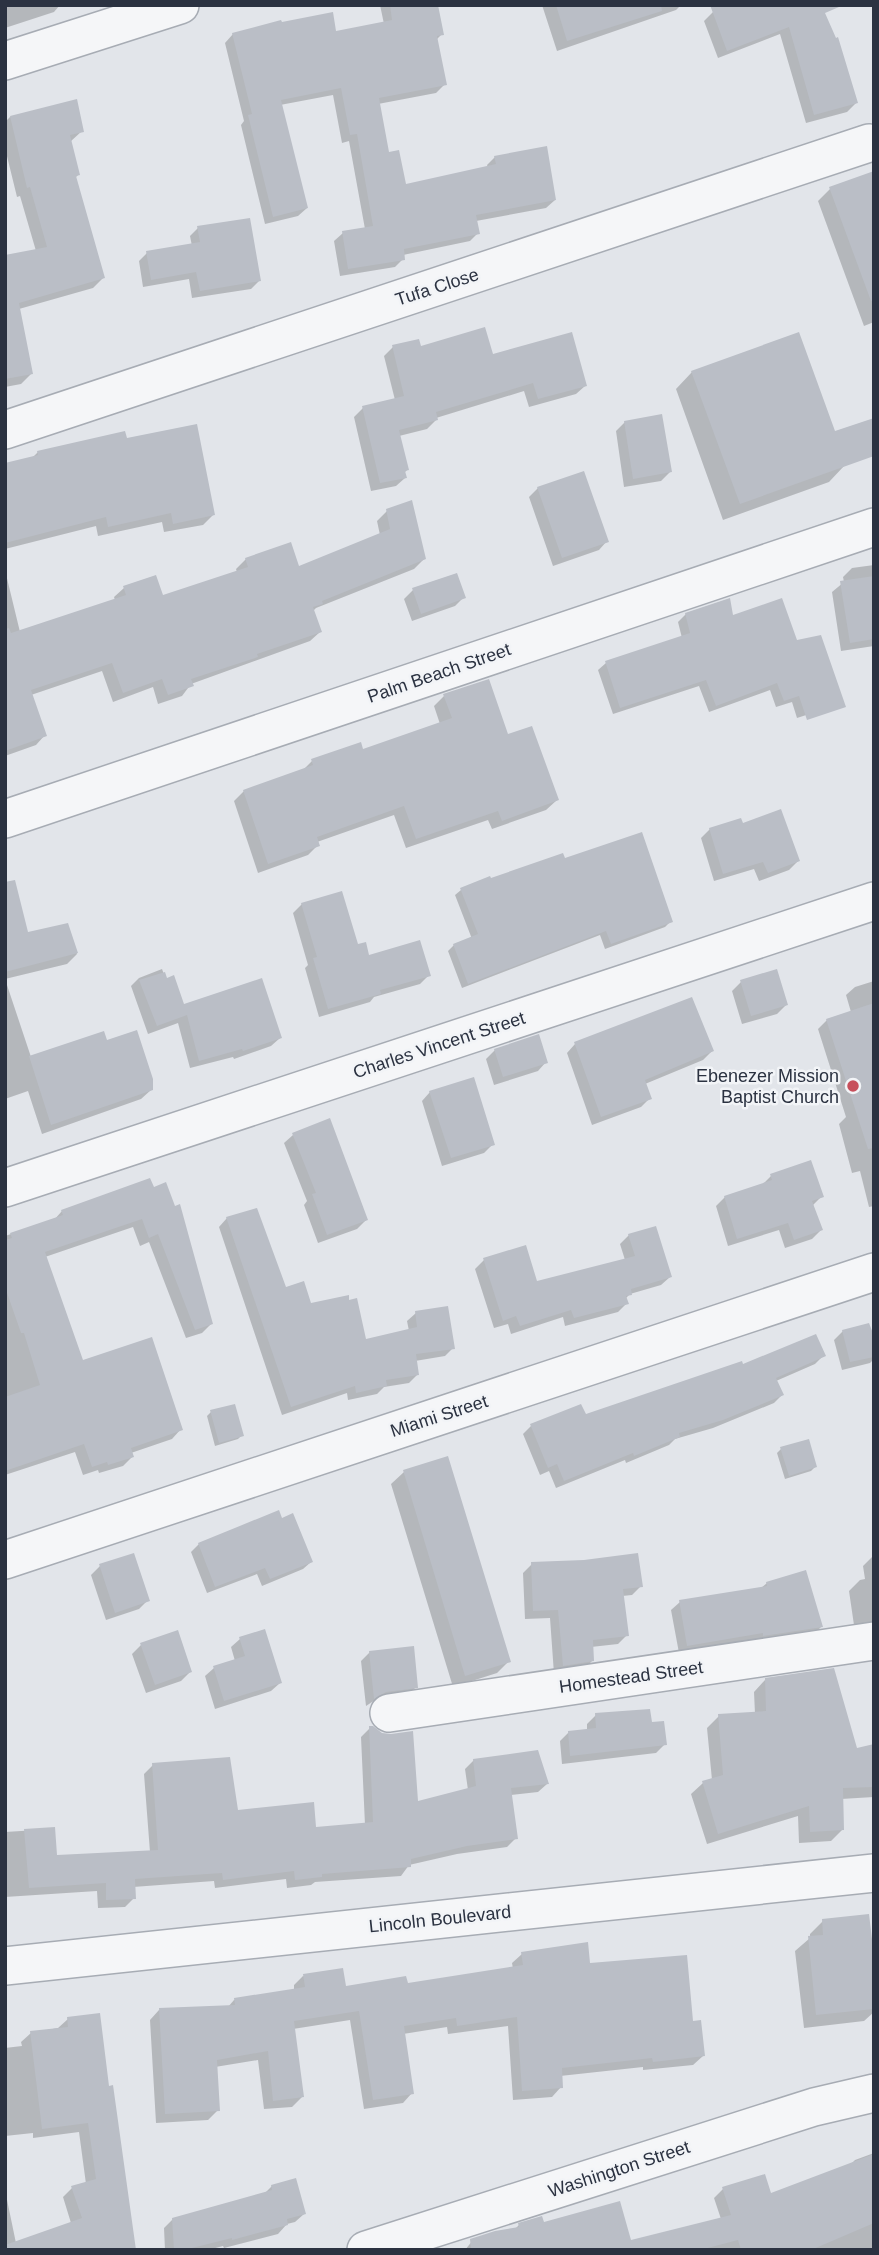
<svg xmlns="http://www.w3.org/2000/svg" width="879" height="2255" font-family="Arial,sans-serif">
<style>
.shadow{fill:#0003}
.building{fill:#babec6}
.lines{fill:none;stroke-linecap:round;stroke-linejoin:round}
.street-casing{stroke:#a7acb4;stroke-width:40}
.street{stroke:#f5f6f8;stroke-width:37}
.poi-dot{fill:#c74f5b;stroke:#f2f4f7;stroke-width:2.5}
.labels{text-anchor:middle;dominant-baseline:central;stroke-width:5;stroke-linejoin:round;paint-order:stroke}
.street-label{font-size:18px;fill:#2b3241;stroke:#f2f4f7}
.poi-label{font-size:18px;fill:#2b3241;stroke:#f2f4f7;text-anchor:end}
</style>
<rect width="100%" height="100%" fill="#e2e5ea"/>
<path class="shadow" d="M 5,5 L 60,5 L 54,12 L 5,28 Z
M 380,5 L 436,5 L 442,34 L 436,40 L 445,84 L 436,93 L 378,104 L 388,154 L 404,186 L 488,168 L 487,165 L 495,157 L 555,200 L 546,208 L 476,221 L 478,233 L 470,241 L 403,255 L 403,259 L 395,267 L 340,276 L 334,241 L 343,233 L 365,229 L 349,141 L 342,143 L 333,95 L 280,105 L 307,208 L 298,216 L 265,224 L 241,125 L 244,121 L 225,43 L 233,34 L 335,33 L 384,24 Z
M 542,5 L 681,5 L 676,10 L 557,51 Z
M 730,5 L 835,40 L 856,103 L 847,112 L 806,123 L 780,34 L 718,58 L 704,21 L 713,12 Z
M 10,117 L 82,131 L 70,142 L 78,175 L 74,179 L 103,278 L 93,288 L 19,309 L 31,374 L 21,384 L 5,387 L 5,256 L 36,251 L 20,196 L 17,197 L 5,148 L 5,122 Z
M 874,173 L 874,322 L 864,326 L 818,201 L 830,189 Z
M 198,228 L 259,281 L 251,289 L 192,298 L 189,279 L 143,287 L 139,261 L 147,253 L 192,246 L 190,236 Z
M 393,347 L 492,356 L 585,386 L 576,394 L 529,407 L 524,391 L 436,418 L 436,420 L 427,429 L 399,436 L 407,470 L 404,473 L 405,478 L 396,486 L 371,491 L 354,417 L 363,408 L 395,400 L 384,356 Z
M 692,372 L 845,465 L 829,482 L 723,520 L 676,389 Z
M 625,422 L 670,472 L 661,481 L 624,487 L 616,431 Z
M 125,440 L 213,515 L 203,525 L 164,532 L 162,522 L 98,536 L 96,526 L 5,549 L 5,467 L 32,458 L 38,452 Z
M 538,488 L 607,541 L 599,550 L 553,566 L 529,497 Z
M 387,511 L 424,559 L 414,569 L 316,608 L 313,611 L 320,632 L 310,641 L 191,684 L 182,696 L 158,704 L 153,687 L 113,702 L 102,671 L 31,695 L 45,735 L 36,745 L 5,756 L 5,570 L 20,632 L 115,600 L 114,597 L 124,588 L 162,597 L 237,572 L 236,569 L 246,559 L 298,568 L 380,535 L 377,521 Z
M 874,565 L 874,646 L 841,651 L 832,592 L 844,582 L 843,577 L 852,568 Z
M 413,590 L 464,597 L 455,606 L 412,621 L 404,599 Z
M 686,614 L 732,617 L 796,643 L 834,706 L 797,718 L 792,702 L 776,707 L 770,690 L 709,712 L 699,686 L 613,714 L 598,670 L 606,663 L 682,638 L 678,622 Z
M 444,696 L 507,737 L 557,800 L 546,810 L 492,829 L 488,820 L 406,848 L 394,815 L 317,842 L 318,845 L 308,855 L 258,873 L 234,801 L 244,791 L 302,771 L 312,761 L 362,751 L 440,724 L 434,706 Z
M 710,829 L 798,861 L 789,870 L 759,881 L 754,869 L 714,881 L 701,838 Z
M 564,860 L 671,921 L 665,927 L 605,949 L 600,935 L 462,988 L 448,951 L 454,945 L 472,939 L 455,895 L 461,890 Z
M 302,904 L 368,957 L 429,975 L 420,984 L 374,997 L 370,1002 L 319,1017 L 305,968 L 308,965 L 293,913 Z
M 67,925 L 77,954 L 67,964 L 5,979 L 5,926 L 27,934 Z
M 162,969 L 166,980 L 183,1006 L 280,1038 L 271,1046 L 234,1059 L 233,1057 L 190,1068 L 178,1023 L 148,1034 L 131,986 L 139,978 Z
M 5,979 L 31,1057 L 105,1043 L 151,1090 L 141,1099 L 42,1134 L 28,1091 L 5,1099 Z
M 874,981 L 874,1206 L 869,1207 L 860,1171 L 852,1173 L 839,1124 L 846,1117 L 818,1029 L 827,1020 L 851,1012 L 846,995 L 855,987 Z
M 741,982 L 786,1005 L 777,1014 L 742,1024 L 732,991 Z
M 575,1044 L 712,1051 L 703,1060 L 645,1084 L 650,1098 L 641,1107 L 592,1125 L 567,1053 Z
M 495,1050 L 546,1062 L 538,1071 L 494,1085 L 486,1059 Z
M 430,1092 L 493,1144 L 484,1153 L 442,1166 L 422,1101 Z
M 293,1135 L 366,1220 L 357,1229 L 318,1243 L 304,1205 L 307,1201 L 284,1143 Z
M 771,1176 L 822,1196 L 813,1205 L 821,1230 L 812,1239 L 785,1248 L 779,1230 L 728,1246 L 716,1206 L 725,1197 L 762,1185 Z
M 149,1180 L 211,1324 L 202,1333 L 186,1338 L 149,1242 L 140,1246 L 133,1227 L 45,1257 L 82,1362 L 181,1429 L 172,1439 L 131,1453 L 132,1457 L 123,1466 L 99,1473 L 98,1470 L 83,1475 L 75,1452 L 5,1475 L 5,1236 L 54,1220 L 62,1211 Z
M 227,1218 L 285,1290 L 364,1341 L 409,1331 L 407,1321 L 416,1313 L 453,1348 L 445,1356 L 415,1361 L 417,1375 L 409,1383 L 384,1387 L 377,1394 L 348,1400 L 347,1393 L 282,1415 L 219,1227 Z
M 629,1235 L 670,1277 L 661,1285 L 630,1294 L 625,1299 L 627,1303 L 618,1312 L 565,1326 L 563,1317 L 511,1334 L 508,1324 L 494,1328 L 475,1269 L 484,1260 L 536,1283 L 625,1260 L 620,1244 Z
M 843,1331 L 874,1342 L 874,1359 L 870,1363 L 842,1370 L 834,1340 Z
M 823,1356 L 815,1364 L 776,1381 L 782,1395 L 774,1403 L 713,1428 L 675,1439 L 669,1445 L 626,1463 L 625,1460 L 556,1488 L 549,1471 L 540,1475 L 523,1434 L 531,1426 L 585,1416 L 742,1367 Z
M 211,1412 L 242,1435 L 238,1439 L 215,1446 L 207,1416 Z
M 781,1449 L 815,1467 L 811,1471 L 785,1479 L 777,1453 Z
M 404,1472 L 509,1661 L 497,1673 L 453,1687 L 391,1484 Z
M 199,1544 L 311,1562 L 303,1569 L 262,1586 L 257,1574 L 207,1593 L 191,1552 Z
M 874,1555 L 874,1631 L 855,1632 L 849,1591 L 860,1580 L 865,1579 L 863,1566 Z
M 532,1564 L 641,1586 L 632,1595 L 622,1596 L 627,1635 L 618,1644 L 591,1647 L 592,1661 L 583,1670 L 554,1674 L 550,1618 L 525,1619 L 523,1573 Z
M 100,1566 L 148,1600 L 139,1609 L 106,1620 L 91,1575 Z
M 767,1583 L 821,1627 L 812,1636 L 679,1653 L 671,1610 L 680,1602 L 761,1588 Z
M 240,1639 L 280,1683 L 271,1691 L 215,1709 L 205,1676 L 214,1668 L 235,1661 L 231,1647 Z
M 141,1645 L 190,1672 L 181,1681 L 146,1693 L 132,1654 Z
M 370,1652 L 416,1687 L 407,1696 L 375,1700 L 366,1706 L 361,1661 Z
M 765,1680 L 855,1750 L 874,1746 L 874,1797 L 841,1799 L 843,1829 L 831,1841 L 799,1843 L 798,1816 L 707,1844 L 691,1794 L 703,1783 L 712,1780 L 707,1728 L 719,1716 L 755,1714 L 754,1692 Z
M 596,1715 L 651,1724 L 665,1744 L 656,1753 L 562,1764 L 560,1741 L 569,1732 L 587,1730 L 587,1724 Z
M 370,1728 L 416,1803 L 468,1790 L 465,1769 L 474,1760 L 547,1784 L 538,1792 L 511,1795 L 516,1838 L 507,1847 L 457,1854 L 409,1865 L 401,1876 L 315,1882 L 311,1885 L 287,1888 L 286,1879 L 215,1888 L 214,1881 L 133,1887 L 134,1898 L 125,1907 L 98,1908 L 97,1891 L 5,1897 L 5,1832 L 53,1829 L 55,1857 L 150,1852 L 144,1774 L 153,1765 L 236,1812 L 315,1828 L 365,1825 L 361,1737 Z
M 823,1921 L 874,1973 L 874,2012 L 864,2021 L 804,2028 L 795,1951 L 810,1938 L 810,1934 Z
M 522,1954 L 589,1965 L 692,2023 L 703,2056 L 693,2065 L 643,2070 L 643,2067 L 560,2076 L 561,2087 L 552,2097 L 513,2100 L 508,2026 L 448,2034 L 447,2027 L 403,2034 L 412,2093 L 403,2103 L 364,2109 L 350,2020 L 293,2029 L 302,2097 L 292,2107 L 264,2109 L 258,2060 L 215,2067 L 218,2110 L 208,2120 L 156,2123 L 150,2020 L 159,2010 L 228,2007 L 234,2000 L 294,1990 L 294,1985 L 303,1976 L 344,1988 L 406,1985 L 513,1969 L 512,1963 Z
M 68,2019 L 108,2088 L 134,2250 L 71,2223 L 63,2197 L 72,2188 L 86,2184 L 79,2132 L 33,2138 L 33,2133 L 5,2136 L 5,2048 L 22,2046 L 21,2042 L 31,2033 L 58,2028 Z
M 874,2153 L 874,2250 L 731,2250 L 730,2248 L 721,2250 L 465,2250 L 473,2240 L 515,2229 L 519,2225 L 543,2224 L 630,2242 L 721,2219 L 714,2198 L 723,2189 L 770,2196 L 849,2166 L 855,2160 Z
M 272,2186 L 304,2214 L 295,2222 L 287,2224 L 278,2234 L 224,2248 L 223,2246 L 208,2250 L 165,2250 L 164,2228 L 173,2219 L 264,2194 Z
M 5,2190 L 17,2248 L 5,2250 Z"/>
<path class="building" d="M 390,5 L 438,5 L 444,35 L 437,36 L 447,85 L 379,98 L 389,152 L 399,150 L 406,184 L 496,164 L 494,156 L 547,146 L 556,200 L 476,215 L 480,234 L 404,249 L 405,260 L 348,269 L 342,231 L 373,226 L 357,134 L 350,135 L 341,88 L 281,100 L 308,208 L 273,217 L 248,115 L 252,114 L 232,33 L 281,20 L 282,22 L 333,12 L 336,31 L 392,20 Z
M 556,5 L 661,5 L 662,11 L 567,41 Z
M 710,5 L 838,5 L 839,7 L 825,13 L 836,38 L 838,37 L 858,103 L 814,115 L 789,27 L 727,51 Z
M 77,99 L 84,132 L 70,135 L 80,175 L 76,176 L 105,278 L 19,303 L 33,374 L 5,379 L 5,255 L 47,247 L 30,187 L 27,188 L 10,116 Z
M 874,171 L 874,300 L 871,301 L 829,187 Z
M 250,218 L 261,281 L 200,291 L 196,272 L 151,280 L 146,251 L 200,242 L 197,226 Z
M 485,327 L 493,354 L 572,332 L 587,386 L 538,399 L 533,383 L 436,412 L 438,420 L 399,430 L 409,470 L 405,471 L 407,478 L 380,483 L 362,406 L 404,396 L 392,345 L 419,339 L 421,346 Z
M 799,332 L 835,431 L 874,418 L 874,456 L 740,504 L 691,371 Z
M 662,414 L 672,472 L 633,479 L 624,421 Z
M 197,424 L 215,515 L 173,524 L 171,513 L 108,527 L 106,517 L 5,543 L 5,463 L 38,455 L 37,451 L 125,431 L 127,438 Z
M 584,471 L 609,542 L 562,558 L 537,487 Z
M 412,500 L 426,559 L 322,601 L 323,604 L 313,607 L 322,632 L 257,654 L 258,657 L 191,679 L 194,686 L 168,695 L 162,679 L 123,693 L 112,663 L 31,690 L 47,736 L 5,751 L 5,629 L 9,628 L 11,633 L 126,595 L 123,586 L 156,575 L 163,595 L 248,567 L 245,558 L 291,542 L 299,566 L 390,529 L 386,509 Z
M 457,573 L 466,598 L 421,614 L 412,588 Z
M 874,576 L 874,639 L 850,643 L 840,581 Z
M 730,598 L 733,615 L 782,598 L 797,640 L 821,635 L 846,707 L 807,720 L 799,696 L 784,701 L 777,683 L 716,706 L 706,680 L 620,708 L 605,661 L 690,633 L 685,613 Z
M 489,679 L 508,734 L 532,726 L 559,800 L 502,821 L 498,811 L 416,839 L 404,806 L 317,837 L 320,846 L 268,864 L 243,790 L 313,765 L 311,759 L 361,742 L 363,749 L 452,718 L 443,694 Z
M 781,809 L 800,861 L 768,873 L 763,862 L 723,874 L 709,828 L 741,818 L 743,823 Z
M 642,832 L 673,922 L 611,944 L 606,931 L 468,984 L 453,944 L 478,934 L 460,888 L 490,876 L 491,878 L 563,853 L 565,858 Z
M 15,880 L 28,932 L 68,923 L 78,953 L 5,972 L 5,882 Z
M 342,891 L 358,944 L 366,942 L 369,955 L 420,940 L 431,976 L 380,990 L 381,994 L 328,1009 L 313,958 L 317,957 L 301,903 Z
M 777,969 L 788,1005 L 751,1016 L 740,980 Z
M 165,972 L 167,978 L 174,975 L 184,1004 L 262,978 L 282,1038 L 243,1051 L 242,1049 L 199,1061 L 187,1015 L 157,1026 L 139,980 Z
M 692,997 L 714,1051 L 645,1080 L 652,1099 L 601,1117 L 574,1042 Z
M 874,1003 L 874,1148 L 868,1149 L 826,1019 Z
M 137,1030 L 153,1079 L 153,1090 L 51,1125 L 29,1056 L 104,1031 L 107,1040 Z
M 539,1034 L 548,1063 L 503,1077 L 494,1049 Z
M 474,1077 L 495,1145 L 451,1158 L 429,1091 Z
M 330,1118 L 368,1220 L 327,1235 L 312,1194 L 316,1193 L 292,1133 Z
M 811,1160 L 824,1197 L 812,1201 L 823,1230 L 794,1240 L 788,1223 L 737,1239 L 724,1196 L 772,1180 L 770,1174 Z
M 150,1178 L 154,1187 L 166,1182 L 175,1206 L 180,1204 L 213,1324 L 195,1330 L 158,1234 L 149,1238 L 142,1219 L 45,1252 L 83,1360 L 152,1337 L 183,1430 L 131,1448 L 134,1457 L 108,1465 L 107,1462 L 92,1467 L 84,1444 L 5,1471 L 5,1397 L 40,1385 L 24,1333 L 21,1333 L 5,1287 L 5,1240 L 12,1238 L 10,1233 L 63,1215 L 61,1210 Z
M 257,1208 L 286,1287 L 304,1281 L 311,1303 L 349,1295 L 349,1300 L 357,1298 L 366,1339 L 417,1327 L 415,1311 L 448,1306 L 455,1349 L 416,1354 L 419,1375 L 386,1380 L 387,1386 L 356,1393 L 355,1386 L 291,1407 L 226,1217 Z
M 656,1226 L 672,1277 L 631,1289 L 632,1295 L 626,1296 L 629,1304 L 574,1318 L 571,1310 L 520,1326 L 516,1316 L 503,1321 L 483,1258 L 526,1245 L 537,1281 L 635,1256 L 628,1234 Z
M 869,1323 L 874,1336 L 874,1357 L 850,1362 L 842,1330 Z
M 816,1334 L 826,1356 L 776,1378 L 784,1395 L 723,1420 L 679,1433 L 680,1437 L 634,1456 L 633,1453 L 564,1481 L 557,1464 L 548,1468 L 530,1424 L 581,1404 L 586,1414 L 742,1361 L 743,1364 Z
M 235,1404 L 244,1436 L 219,1443 L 210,1410 Z
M 809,1439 L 817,1467 L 789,1476 L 780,1447 Z
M 448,1456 L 511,1662 L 465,1676 L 403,1470 Z
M 279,1510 L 282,1518 L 293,1513 L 313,1562 L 270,1579 L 265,1568 L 215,1587 L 198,1543 Z
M 134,1553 L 150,1601 L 115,1613 L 99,1564 Z
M 638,1553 L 643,1587 L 623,1589 L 629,1636 L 593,1640 L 594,1661 L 563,1666 L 558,1610 L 533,1611 L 531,1562 L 584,1560 Z
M 806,1570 L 823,1627 L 763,1636 L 763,1633 L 687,1646 L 679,1600 L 767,1586 L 766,1582 Z
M 265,1629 L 282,1683 L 224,1701 L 213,1666 L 245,1656 L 239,1637 Z
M 178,1630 L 192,1672 L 155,1685 L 140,1643 Z
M 414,1646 L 418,1688 L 386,1692 L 374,1699 L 369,1651 Z
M 834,1668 L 857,1748 L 874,1744 L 874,1787 L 843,1788 L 844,1830 L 810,1832 L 809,1806 L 718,1834 L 702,1781 L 723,1775 L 718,1714 L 766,1711 L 765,1678 Z
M 650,1709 L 652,1722 L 664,1721 L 667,1745 L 570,1756 L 568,1731 L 596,1728 L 595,1713 Z
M 369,1726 L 373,1726 L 382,1733 L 391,1734 L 413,1731 L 418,1801 L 476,1786 L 473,1759 L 538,1750 L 549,1784 L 511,1788 L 518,1839 L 467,1846 L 411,1859 L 411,1867 L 322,1874 L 322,1877 L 295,1880 L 294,1871 L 223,1880 L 222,1873 L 135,1879 L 136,1899 L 106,1900 L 106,1883 L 29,1888 L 24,1829 L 55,1827 L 57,1855 L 158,1850 L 152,1763 L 230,1757 L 238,1810 L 314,1802 L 316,1827 L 373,1822 Z
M 869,1914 L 874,1956 L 874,2009 L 816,2015 L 808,1936 L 823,1935 L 822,1919 Z
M 588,1942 L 590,1963 L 687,1955 L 693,2021 L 701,2020 L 705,2056 L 653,2062 L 652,2058 L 562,2068 L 563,2088 L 522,2091 L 517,2017 L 457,2026 L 456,2018 L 404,2026 L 414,2094 L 373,2100 L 359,2011 L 294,2021 L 304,2097 L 273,2101 L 268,2051 L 217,2060 L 220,2111 L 165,2114 L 159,2008 L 235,2005 L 234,1998 L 305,1987 L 303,1974 L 343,1968 L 346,1986 L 406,1976 L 408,1983 L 523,1965 L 521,1952 Z
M 100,2013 L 109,2086 L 113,2085 L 136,2250 L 5,2250 L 5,2245 L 82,2218 L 71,2186 L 96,2179 L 88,2123 L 42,2129 L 30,2031 L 68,2027 L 67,2017 Z
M 874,2154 L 874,2223 L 811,2250 L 741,2250 L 738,2240 L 700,2250 L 471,2250 L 470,2239 L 495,2231 L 519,2227 L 518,2223 L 542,2216 L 544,2222 L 620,2201 L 631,2240 L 731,2215 L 722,2187 L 765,2174 L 771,2193 Z
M 296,2178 L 306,2214 L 287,2219 L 288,2225 L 232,2240 L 232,2238 L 184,2250 L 174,2250 L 172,2218 L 272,2190 L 271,2185 Z"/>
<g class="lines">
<g class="street-casing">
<path id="street" d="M 5,61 L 180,5
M 5,430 L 869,143
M 5,819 L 874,527
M 5,1188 L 874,901
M 5,1560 L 874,1272
M 389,1713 L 874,1641
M 5,1966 L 874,1873
M 366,2250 L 814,2107 L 874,2093"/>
</g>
<use href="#street" class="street"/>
</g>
<circle class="poi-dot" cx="853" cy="1086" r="7"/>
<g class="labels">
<g class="street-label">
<text transform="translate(437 287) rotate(-18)">Tufa Close</text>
<text transform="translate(439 673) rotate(-19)">Palm Beach Street</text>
<text transform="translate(439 1045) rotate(-18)">Charles Vincent Street</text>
<text transform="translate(439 1416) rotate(-18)">Miami Street</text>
<text transform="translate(631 1677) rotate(-8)">Homestead Street</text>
<text transform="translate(440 1919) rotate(-6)">Lincoln Boulevard</text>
<text transform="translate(619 2169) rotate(-18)">Washington Street</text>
</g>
<g class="poi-label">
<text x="839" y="1076">Ebenezer Mission<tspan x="839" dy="21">Baptist Church</tspan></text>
</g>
</g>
<rect width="879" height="2255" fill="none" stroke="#2b3241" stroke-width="14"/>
</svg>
